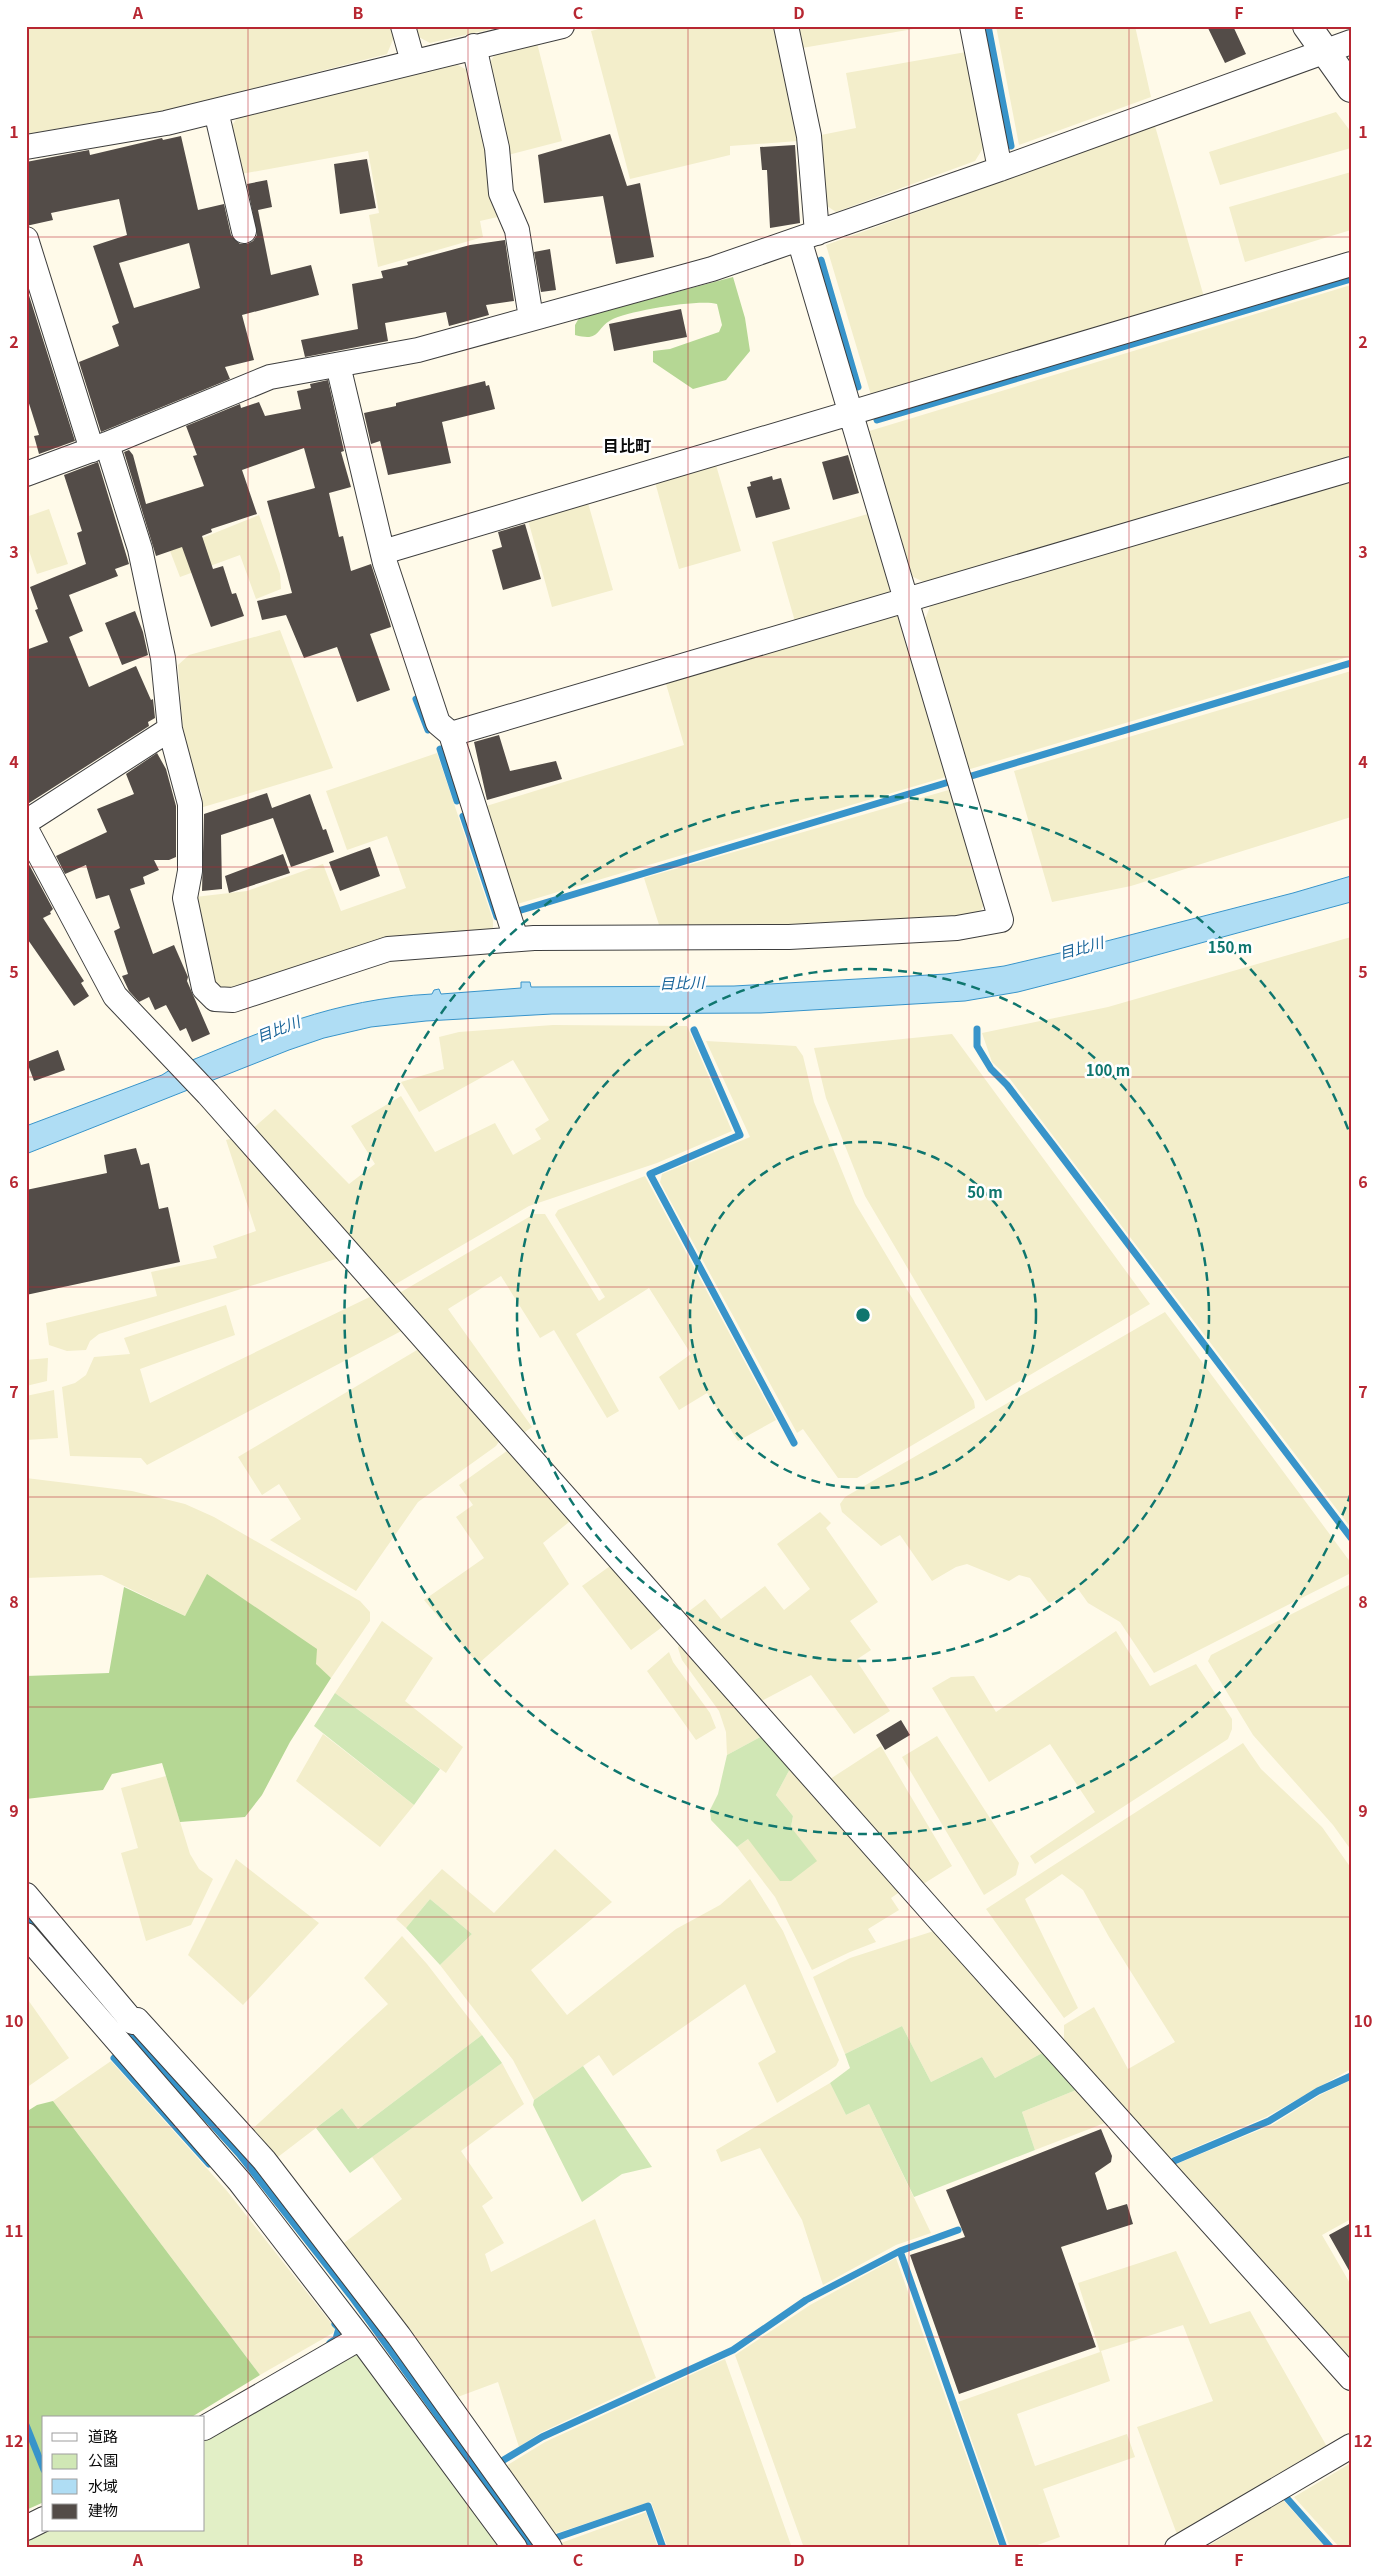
<svg xmlns="http://www.w3.org/2000/svg" width="1377" height="2574" font-family="Georgia,'Noto Sans JP',serif">
<style>
.farmland{fill:#f3eecb}
.green{fill:#d0e7b5}
.forest{fill:#b5d794}
.pitch{fill:#e2efc6}
.water{fill:#afddf4;stroke:#3894ca}
.lines{fill:none;stroke-linecap:round;stroke-linejoin:round}
.stream{stroke:#3894ca;stroke-width:7}
.building{fill:#534c48;fill-rule:evenodd}
.minor-casing{stroke:#3e3e3e;stroke-width:26}
.tertiary-casing{stroke:#3e3e3e;stroke-width:30}
.minor{stroke:#fff;stroke-width:24}
.tertiary{stroke:#fff;stroke-width:28}
.grid{fill:none;stroke:#b72732;stroke-width:1;stroke-opacity:0.55}
.ring{fill:none;stroke:#0f766e;stroke-width:2.5;stroke-dasharray:9 6}
.labels{text-anchor:middle;dominant-baseline:central;stroke-width:5;stroke-linejoin:round;paint-order:stroke}
.water-label{font-size:15px;font-style:italic;fill:#186499;stroke:#fff}
.quarter-label{font-size:16px;font-weight:bold;fill:#0b0b0b;stroke:#fff}
.centre{fill:#0f766e;stroke:#fff;stroke-width:2.5}
.ring-label{font-size:15px;text-anchor:middle;font-weight:bold;fill:#0f766e;stroke:#fff;stroke-width:5;stroke-linejoin:round;paint-order:stroke}
.neatline{fill:none;stroke:#b72732;stroke-width:2}
.grid-label{font-size:16px;text-anchor:middle;font-weight:bold;fill:#b72732}
</style>
<rect width="100%" height="100%" fill="#fffae9"/>
<path class="farmland" d="M 26,26 L 392,26 L 394,37 L 387,54 L 173,109 L 26,134 Z
M 411,26 L 505,26 L 430,43 L 413,34 Z
M 611,26 L 775,26 L 798,141 L 730,146 L 730,155 L 630,179 L 591,31 Z
M 798,26 L 931,26 L 802,48 Z
M 996,26 L 1135,26 L 1151,97 L 1019,145 Z
M 537,43 L 562,141 L 508,155 L 488,66 L 496,52 Z
M 966,52 L 985,145 L 975,161 L 836,212 L 824,204 L 821,135 L 856,128 L 846,73 Z
M 454,63 L 469,71 L 502,216 L 480,221 L 483,237 L 378,267 L 369,215 L 379,213 L 368,151 L 241,174 L 230,128 L 238,117 Z
M 1336,112 L 1351,132 L 1351,148 L 1220,185 L 1209,152 Z
M 1155,126 L 1204,297 L 871,395 L 826,245 Z
M 1351,172 L 1351,230 L 1245,262 L 1229,207 Z
M 1351,285 L 1351,458 L 926,583 L 909,575 L 866,432 Z
M 716,465 L 741,551 L 679,569 L 655,482 Z
M 1351,481 L 1351,656 L 967,770 L 921,620 L 926,617 L 931,604 Z
M 588,503 L 613,590 L 552,607 L 528,520 Z
M 49,509 L 68,564 L 37,574 L 26,542 L 26,517 Z
M 871,513 L 892,588 L 885,600 L 796,625 L 772,542 Z
M 259,515 L 280,574 L 281,589 L 256,599 L 240,555 L 180,577 L 170,551 Z
M 889,611 L 903,620 L 949,776 L 514,905 L 483,807 L 684,745 L 664,677 Z
M 280,630 L 333,768 L 200,808 L 202,794 L 184,748 L 178,665 L 189,655 Z
M 1351,671 L 1351,817 L 1131,886 L 1052,902 L 1014,771 Z
M 437,753 L 493,920 L 493,931 L 444,932 L 381,943 L 229,993 L 214,985 L 195,897 L 247,891 L 323,864 L 341,911 L 406,888 L 387,836 L 347,850 L 326,791 Z
M 952,789 L 986,901 L 981,910 L 972,916 L 661,931 L 644,878 Z
M 1351,937 L 1351,1528 L 1010,1079 L 992,1062 L 982,1033 L 1108,1007 Z
M 553,1025 L 687,1026 L 732,1131 L 657,1163 L 529,1206 L 389,1288 L 251,1130 L 275,1109 L 349,1184 L 375,1164 L 351,1126 L 401,1096 L 435,1152 L 495,1123 L 513,1155 L 541,1139 L 535,1129 L 549,1120 L 513,1060 L 419,1112 L 401,1082 L 444,1069 L 439,1037 L 459,1032 Z
M 952,1034 L 1150,1304 L 986,1401 L 865,1196 L 826,1098 L 814,1048 Z
M 706,1041 L 796,1046 L 803,1056 L 814,1102 L 855,1203 L 974,1401 L 975,1408 L 857,1478 L 838,1478 L 803,1429 L 797,1433 L 660,1182 L 662,1174 L 750,1137 Z
M 237,1137 L 342,1257 L 99,1334 L 90,1341 L 86,1350 L 67,1351 L 49,1345 L 46,1323 L 157,1296 L 151,1272 L 217,1258 L 213,1246 L 256,1231 L 226,1140 Z
M 645,1176 L 776,1420 L 738,1441 L 707,1393 L 679,1410 L 659,1377 L 691,1354 L 649,1288 L 576,1334 L 619,1411 L 607,1418 L 554,1330 L 540,1338 L 501,1276 L 448,1309 L 532,1427 L 521,1435 L 396,1295 L 534,1214 L 545,1214 L 599,1301 L 605,1297 L 555,1215 L 558,1210 Z
M 376,1294 L 407,1328 L 147,1465 L 141,1458 L 70,1456 L 62,1387 L 75,1383 L 86,1375 L 94,1357 L 130,1354 L 124,1338 L 226,1305 L 235,1335 L 140,1369 L 150,1403 Z
M 1165,1312 L 1351,1563 L 1351,1573 L 1154,1673 L 1120,1622 L 1088,1603 L 1078,1589 L 1049,1603 L 1030,1578 L 1019,1575 L 1009,1581 L 967,1564 L 956,1567 L 932,1581 L 900,1535 L 881,1546 L 842,1512 L 840,1504 L 845,1497 Z
M 422,1347 L 502,1437 L 496,1446 L 418,1502 L 356,1591 L 270,1540 L 301,1519 L 279,1484 L 262,1495 L 238,1457 Z
M 48,1358 L 47,1381 L 26,1386 L 26,1360 Z
M 54,1390 L 58,1438 L 26,1440 L 26,1396 Z
M 511,1448 L 574,1518 L 543,1543 L 569,1584 L 478,1664 L 424,1600 L 484,1558 L 456,1517 L 473,1505 L 459,1485 Z
M 26,1478 L 132,1491 L 185,1504 L 214,1517 L 360,1601 L 370,1612 L 370,1621 L 331,1678 L 207,1575 L 185,1616 L 102,1575 L 26,1578 Z
M 820,1512 L 831,1523 L 826,1528 L 878,1602 L 850,1621 L 871,1650 L 856,1660 L 890,1711 L 854,1734 L 811,1675 L 756,1704 L 680,1618 L 705,1599 L 721,1619 L 765,1586 L 784,1610 L 810,1589 L 777,1544 Z
M 613,1564 L 665,1625 L 631,1650 L 582,1586 Z
M 1351,1584 L 1351,1850 L 1333,1825 L 1253,1735 L 1208,1661 L 1211,1655 Z
M 382,1621 L 433,1658 L 405,1701 L 463,1747 L 446,1773 L 335,1693 Z
M 1116,1631 L 1150,1686 L 1196,1664 L 1232,1719 L 1232,1729 L 1228,1739 L 1035,1864 L 1030,1856 L 1095,1812 L 1050,1744 L 989,1782 L 932,1688 L 951,1677 L 974,1676 L 996,1712 Z
M 681,1639 L 764,1735 L 727,1755 L 726,1732 L 719,1711 L 682,1660 L 678,1648 Z
M 669,1652 L 673,1662 L 710,1713 L 716,1728 L 696,1740 L 647,1671 Z
M 323,1734 L 414,1805 L 380,1847 L 296,1781 Z
M 937,1736 L 1019,1863 L 1016,1875 L 984,1895 L 902,1757 Z
M 1243,1743 L 1261,1769 L 1322,1827 L 1351,1868 L 1351,2069 L 1266,2117 L 1168,2159 L 1064,2043 L 1064,2025 L 1094,2007 L 1128,2069 L 1175,2042 L 1109,1937 L 1083,1890 L 1062,1874 L 1025,1899 L 1078,2008 L 1064,2018 L 986,1909 Z
M 881,1746 L 952,1866 L 920,1886 L 827,1781 Z
M 792,1765 L 904,1889 L 891,1898 L 899,1910 L 868,1929 L 876,1942 L 850,1952 L 812,1970 L 775,1897 L 737,1847 L 748,1839 L 816,1861 L 791,1827 L 793,1816 L 776,1795 Z
M 166,1776 L 190,1854 L 199,1869 L 213,1879 L 191,1925 L 146,1941 L 121,1853 L 138,1848 L 121,1788 Z
M 555,1849 L 612,1902 L 531,1970 L 567,2015 L 676,1929 L 720,1905 L 750,1879 L 783,1931 L 839,2060 L 836,2066 L 777,2103 L 758,2063 L 776,2052 L 745,1984 L 613,2076 L 599,2055 L 534,2100 L 513,2060 L 440,1965 L 472,1934 L 430,1899 L 406,1928 L 396,1919 L 442,1869 L 494,1913 Z
M 236,1859 L 319,1923 L 243,2005 L 188,1955 Z
M 940,1929 L 1048,2050 L 995,2078 L 982,2057 L 931,2082 L 902,2026 L 845,2054 L 813,1977 L 850,1958 Z
M 402,1936 L 427,1964 L 482,2035 L 358,2129 L 342,2108 L 274,2160 L 249,2132 L 388,2004 L 364,1978 Z
M 26,1997 L 69,2058 L 26,2088 Z
M 111,2061 L 227,2191 L 335,2328 L 333,2333 L 260,2375 L 53,2101 Z
M 502,2063 L 524,2104 L 461,2151 L 493,2198 L 482,2206 L 504,2243 L 485,2254 L 491,2272 L 595,2219 L 656,2378 L 540,2433 L 519,2447 L 498,2382 L 455,2398 L 340,2246 L 402,2199 L 372,2157 Z
M 1351,2080 L 1351,2219 L 1322,2235 L 1351,2285 L 1351,2365 L 1174,2165 L 1272,2125 L 1320,2095 Z
M 830,2083 L 846,2115 L 869,2104 L 931,2233 L 896,2245 L 823,2285 L 802,2220 L 760,2148 L 721,2162 L 716,2150 Z
M 1081,2088 L 1110,2121 L 1035,2150 L 1022,2112 Z
M 1176,2251 L 1210,2324 L 1250,2311 L 1330,2452 L 1178,2537 L 1137,2427 L 1213,2401 L 1183,2325 L 1101,2351 L 1110,2381 L 1017,2414 L 1035,2466 L 1127,2434 L 1135,2457 L 1043,2489 L 1060,2537 L 1029,2548 L 1010,2548 L 958,2402 L 1100,2352 L 1078,2283 Z
M 896,2258 L 999,2548 L 804,2548 L 735,2355 L 810,2305 Z
M 725,2359 L 792,2548 L 668,2548 L 651,2502 L 554,2534 L 506,2466 L 545,2442 Z
M 1351,2463 L 1351,2548 L 1340,2548 L 1294,2497 Z
M 1283,2500 L 1326,2548 L 1205,2548 Z
M 646,2512 L 658,2548 L 564,2548 L 561,2543 Z"/>
<path class="green" d="M 335,1693 L 440,1769 L 414,1805 L 314,1726 Z
M 764,1735 L 792,1765 L 776,1795 L 793,1816 L 791,1827 L 817,1861 L 791,1881 L 780,1881 L 748,1839 L 737,1847 L 711,1820 L 710,1810 L 718,1794 L 727,1755 Z
M 430,1899 L 472,1934 L 440,1965 L 406,1928 Z
M 902,2026 L 931,2082 L 982,2057 L 995,2078 L 1048,2050 L 1081,2088 L 1022,2112 L 1035,2150 L 914,2197 L 869,2104 L 846,2115 L 830,2083 L 850,2068 L 845,2054 Z
M 482,2035 L 502,2063 L 350,2173 L 316,2128 L 342,2108 L 358,2129 Z
M 583,2066 L 652,2167 L 622,2174 L 582,2202 L 533,2105 L 534,2100 Z"/>
<path class="forest" d="M 733,277 L 745,318 L 750,351 L 726,380 L 693,389 L 653,362 L 653,351 L 670,349 L 719,332 L 722,325 L 717,304 C 699,299 628,311 611,320 C 595,329 601,342 575,335 L 575,325 L 579,318 Z
M 207,1574 L 317,1649 L 316,1664 L 331,1678 L 290,1742 L 262,1795 L 245,1817 L 180,1822 L 162,1763 L 112,1774 L 103,1790 L 26,1799 L 26,1676 L 109,1673 L 124,1587 L 185,1616 Z
M 53,2101 L 260,2375 L 190,2418 L 44,2418 L 44,2502 L 26,2510 L 26,2112 L 37,2105 Z"/>
<path class="pitch" d="M 357,2352 L 503,2548 L 26,2548 L 26,2541 L 49,2530 L 204,2530 L 204,2441 Z"/>
<path class="water" d="M 1351,876 L 1351,902 L 1069,979 L 1018,992 L 965,1001 L 761,1013 L 552,1014 L 426,1021 L 371,1027 L 324,1038 L 289,1050 L 26,1154 L 26,1126 L 162,1075 L 173,1068 C 263,1031 333,999 432,994 L 434,990 L 439,989 L 441,994 L 521,988 L 521,982 L 530,982 L 531,987 L 734,986 L 946,974 L 1004,966 L 1064,952 L 1293,893 Z"/>
<g class="lines">
<path class="stream" d="M 988,26 L 1011,146
M 821,260 L 858,387
M 877,420 L 1351,279
M 416,699 L 428,730
M 440,749 L 457,801
M 968,777 L 1351,663
M 463,816 L 497,917
M 518,911 L 949,782
M 977,1029 L 977,1046 L 991,1069 L 1007,1085 L 1053,1145 L 1351,1538
M 694,1030 L 740,1135 L 650,1174 L 794,1443
M 26,1914 L 42,1932
M 129,2033 L 240,2155 L 351,2296 L 534,2548
M 114,2058 L 209,2164
M 1174,2161 L 1269,2121 L 1318,2091 L 1351,2076
M 900,2251 L 1004,2548
M 330,2343 L 336,2339 L 339,2328 L 335,2324
M 26,2425 L 44,2470
M 502,2461 L 542,2437 L 733,2350 L 806,2300 L 900,2251 L 958,2230
M 1284,2495 L 1331,2548
M 558,2537 L 648,2506 L 663,2548"/>
</g>
<path class="building" d="M 1207,26 L 1233,26 L 1246,54 L 1225,63 Z
M 610,134 L 627,186 L 640,183 L 654,257 L 616,264 L 603,196 L 544,203 L 538,155 Z
M 181,136 L 198,210 L 224,204 L 231,235 L 240,244 L 247,244 L 253,241 L 257,235 L 247,184 L 267,180 L 272,207 L 258,210 L 271,275 L 311,265 L 319,295 L 242,315 L 254,360 L 225,367 L 230,379 L 101,432 L 79,362 L 119,346 L 112,326 L 119,323 L 93,246 L 127,235 L 119,199 L 51,213 L 53,220 L 26,226 L 26,162 L 89,150 L 90,155 L 162,138 L 163,140 ZM 189,243 L 200,288 L 134,308 L 119,263 Z
M 795,145 L 800,223 L 770,228 L 767,170 L 762,170 L 760,147 Z
M 367,159 L 376,208 L 340,214 L 334,164 Z
M 505,240 L 514,301 L 486,305 L 489,315 L 449,326 L 446,312 L 385,323 L 388,341 L 305,357 L 301,340 L 358,329 L 352,284 L 383,278 L 381,271 L 408,265 L 407,262 L 470,245 Z
M 550,249 L 556,290 L 541,292 L 534,252 Z
M 26,286 L 75,441 L 39,454 L 34,436 L 39,435 L 26,394 Z
M 681,309 L 687,337 L 614,351 L 609,324 Z
M 328,380 L 344,451 L 341,452 L 351,487 L 329,493 L 339,537 L 343,536 L 351,571 L 371,564 L 390,623 L 391,627 L 370,634 L 390,690 L 357,702 L 337,647 L 304,658 L 286,615 L 262,620 L 257,601 L 292,593 L 267,501 L 315,488 L 304,448 L 242,470 L 257,514 L 211,529 L 212,532 L 202,536 L 213,569 L 223,566 L 232,594 L 236,593 L 244,616 L 211,627 L 182,547 L 156,556 L 124,452 L 129,450 L 133,455 L 146,504 L 204,486 L 193,456 L 197,455 L 186,426 L 240,404 L 241,408 L 259,402 L 265,416 L 301,409 L 297,391 L 311,388 L 310,384 Z
M 485,381 L 486,386 L 489,385 L 495,409 L 442,422 L 451,463 L 388,475 L 380,441 L 371,444 L 364,413 L 396,406 L 396,403 Z
M 848,455 L 859,493 L 833,500 L 822,462 Z
M 98,462 L 129,564 L 115,569 L 118,576 L 69,595 L 83,631 L 69,637 L 89,687 L 136,666 L 151,700 L 153,699 L 155,718 L 148,722 L 149,726 L 26,805 L 26,650 L 48,642 L 35,610 L 38,609 L 30,587 L 86,564 L 77,533 L 82,531 L 64,475 Z
M 772,476 L 773,480 L 781,478 L 790,509 L 756,518 L 747,487 L 751,486 L 750,482 Z
M 525,524 L 541,579 L 503,590 L 492,550 L 502,547 L 498,532 Z
M 135,611 L 143,632 L 148,655 L 122,665 L 105,623 Z
M 499,735 L 510,771 L 556,761 L 562,779 L 487,800 L 474,742 Z
M 157,753 L 166,769 L 176,806 L 176,857 L 169,860 L 154,860 L 159,870 L 143,877 L 145,884 L 130,889 L 153,954 L 174,945 L 188,977 L 187,981 L 210,1034 L 192,1042 L 186,1028 L 180,1031 L 166,1005 L 155,1010 L 149,997 L 139,1002 L 129,991 L 122,976 L 128,974 L 114,931 L 120,928 L 109,895 L 96,899 L 86,865 L 65,874 L 56,856 L 107,832 L 97,809 L 134,794 L 126,774 Z
M 267,793 L 272,808 L 310,794 L 323,830 L 326,829 L 334,852 L 291,867 L 273,818 L 221,835 L 222,889 L 202,891 L 204,814 Z
M 370,847 L 380,876 L 340,891 L 329,862 Z
M 283,854 L 290,873 L 229,893 L 225,876 Z
M 26,859 L 53,909 L 50,912 L 51,914 L 43,918 L 84,981 L 81,983 L 89,996 L 74,1006 L 26,937 Z
M 58,1050 L 65,1070 L 34,1081 L 27,1062 Z
M 136,1148 L 141,1165 L 149,1163 L 159,1209 L 168,1207 L 180,1262 L 26,1295 L 26,1190 L 107,1173 L 104,1155 Z
M 901,1720 L 910,1735 L 885,1750 L 876,1735 Z
M 1101,2129 L 1112,2156 L 1111,2162 L 1095,2173 L 1107,2210 L 1127,2204 L 1133,2224 L 1061,2247 L 1096,2347 L 959,2394 L 910,2255 L 965,2237 L 946,2190 Z
M 1351,2223 L 1351,2274 L 1329,2235 Z"/>
<g class="lines">
<g class="minor-casing">
<path id="minor" d="M 403,26 L 413,62
M 786,26 L 809,136 L 817,233
M 972,26 L 1000,169
M 474,46 L 497,148 L 501,193 L 517,230 L 531,318
M 216,111 L 244,231
M 26,147 L 166,123 L 562,26
M 26,239 L 92,450
M 338,365 L 385,563 L 438,723 L 451,734 L 516,939
M 107,444 L 140,549 L 163,658 L 170,729 L 190,804 L 190,871 L 185,898 L 204,988 L 215,999 L 233,1000 L 388,949 L 534,938 L 789,937 L 957,928 L 1001,920 L 799,239
M 26,474 L 107,444 L 270,377 L 418,350 L 712,269 L 1000,169 L 1351,42
M 383,552 L 1351,264
M 451,734 L 1351,469
M 26,822 L 170,729
M 26,829 L 115,996 L 208,1094 L 943,1924 L 1351,2378
M 26,1895 L 133,2022
M 26,1935 L 240,2182 L 360,2338 L 515,2548
M 137,2020 L 264,2160 L 399,2336 L 550,2548
M 204,2428 L 360,2338
M 26,2528 L 44,2519
M 1177,2548 L 1351,2446"/>
</g>
<g class="tertiary-casing">
<path id="tertiary" d="M 1307,26 L 1351,88"/>
</g>
<use href="#minor" class="minor"/>
<use href="#tertiary" class="tertiary"/>
</g>
<path class="grid" d="M 248,26 L 248,2548M 468,26 L 468,2548M 688,26 L 688,2548M 909,26 L 909,2548M 1129,26 L 1129,2548M 26,237 L 1351,237M 26,447 L 1351,447M 26,657 L 1351,657M 26,867 L 1351,867M 26,1077 L 1351,1077M 26,1287 L 1351,1287M 26,1497 L 1351,1497M 26,1707 L 1351,1707M 26,1917 L 1351,1917M 26,2127 L 1351,2127M 26,2337 L 1351,2337"/>
<g class="ring">
<circle cx="863" cy="1315" r="173"/>
<circle cx="863" cy="1315" r="346"/>
<path d="M1351 1493A519 519 0 1 1 1351 1137"/>
</g>
<g class="labels">
<g class="water-label">
<text transform="translate(1081 947) rotate(-15)">目比川</text>
<text transform="translate(682 982) rotate(-2)">目比川</text>
<text transform="translate(278 1028) rotate(-21)">目比川</text>
</g>
<g class="quarter-label">
<text x="627" y="445">目比町</text>
</g>
</g>
<circle cx="863" cy="1315" r="8" class="centre"/>
<g class="ring-label">
<text x="1230" y="953">150 m</text>
<text x="1108" y="1076">100 m</text>
<text x="985" y="1198">50 m</text>
</g>
<rect width="1377" height="2574" fill="none" stroke="#ffffff" stroke-width="55"/>
<rect x="42" y="2416" width="162" height="115" fill="#ffffff" stroke="#9d9d9d"/>
<rect x="52" y="2433" width="25" height="8" fill="#ffffff" stroke="#9d9d9d"/>
<text x="88" y="2442" font-size="15" fill="#0b0b0b">道路</text>
<rect x="52" y="2454" width="25" height="15" fill="#d0e7b5" stroke="#9d9d9d"/>
<text x="88" y="2466" font-size="15" fill="#0b0b0b">公園</text>
<rect x="52" y="2479" width="25" height="15" fill="#afddf4" stroke="#9d9d9d"/>
<text x="88" y="2492" font-size="15" fill="#0b0b0b">水域</text>
<rect x="52" y="2504" width="25" height="15" fill="#534c48" stroke="#9d9d9d"/>
<text x="88" y="2516" font-size="15" fill="#0b0b0b">建物</text>
<rect x="28" y="28" width="1322" height="2518" class="neatline"/>
<g class="grid-label">
<text x="138" y="19">A</text>
<text x="358" y="19">B</text>
<text x="578" y="19">C</text>
<text x="799" y="19">D</text>
<text x="1019" y="19">E</text>
<text x="1239" y="19">F</text>
<text x="14" y="138">1</text>
<text x="1363" y="138">1</text>
<text x="14" y="348">2</text>
<text x="1363" y="348">2</text>
<text x="14" y="558">3</text>
<text x="1363" y="558">3</text>
<text x="14" y="768">4</text>
<text x="1363" y="768">4</text>
<text x="14" y="978">5</text>
<text x="1363" y="978">5</text>
<text x="14" y="1188">6</text>
<text x="1363" y="1188">6</text>
<text x="14" y="1398">7</text>
<text x="1363" y="1398">7</text>
<text x="14" y="1608">8</text>
<text x="1363" y="1608">8</text>
<text x="14" y="1817">9</text>
<text x="1363" y="1817">9</text>
<text x="14" y="2027">10</text>
<text x="1363" y="2027">10</text>
<text x="14" y="2237">11</text>
<text x="1363" y="2237">11</text>
<text x="14" y="2447">12</text>
<text x="1363" y="2447">12</text>
<text x="138" y="2566">A</text>
<text x="358" y="2566">B</text>
<text x="578" y="2566">C</text>
<text x="799" y="2566">D</text>
<text x="1019" y="2566">E</text>
<text x="1239" y="2566">F</text>
</g>
</svg>
